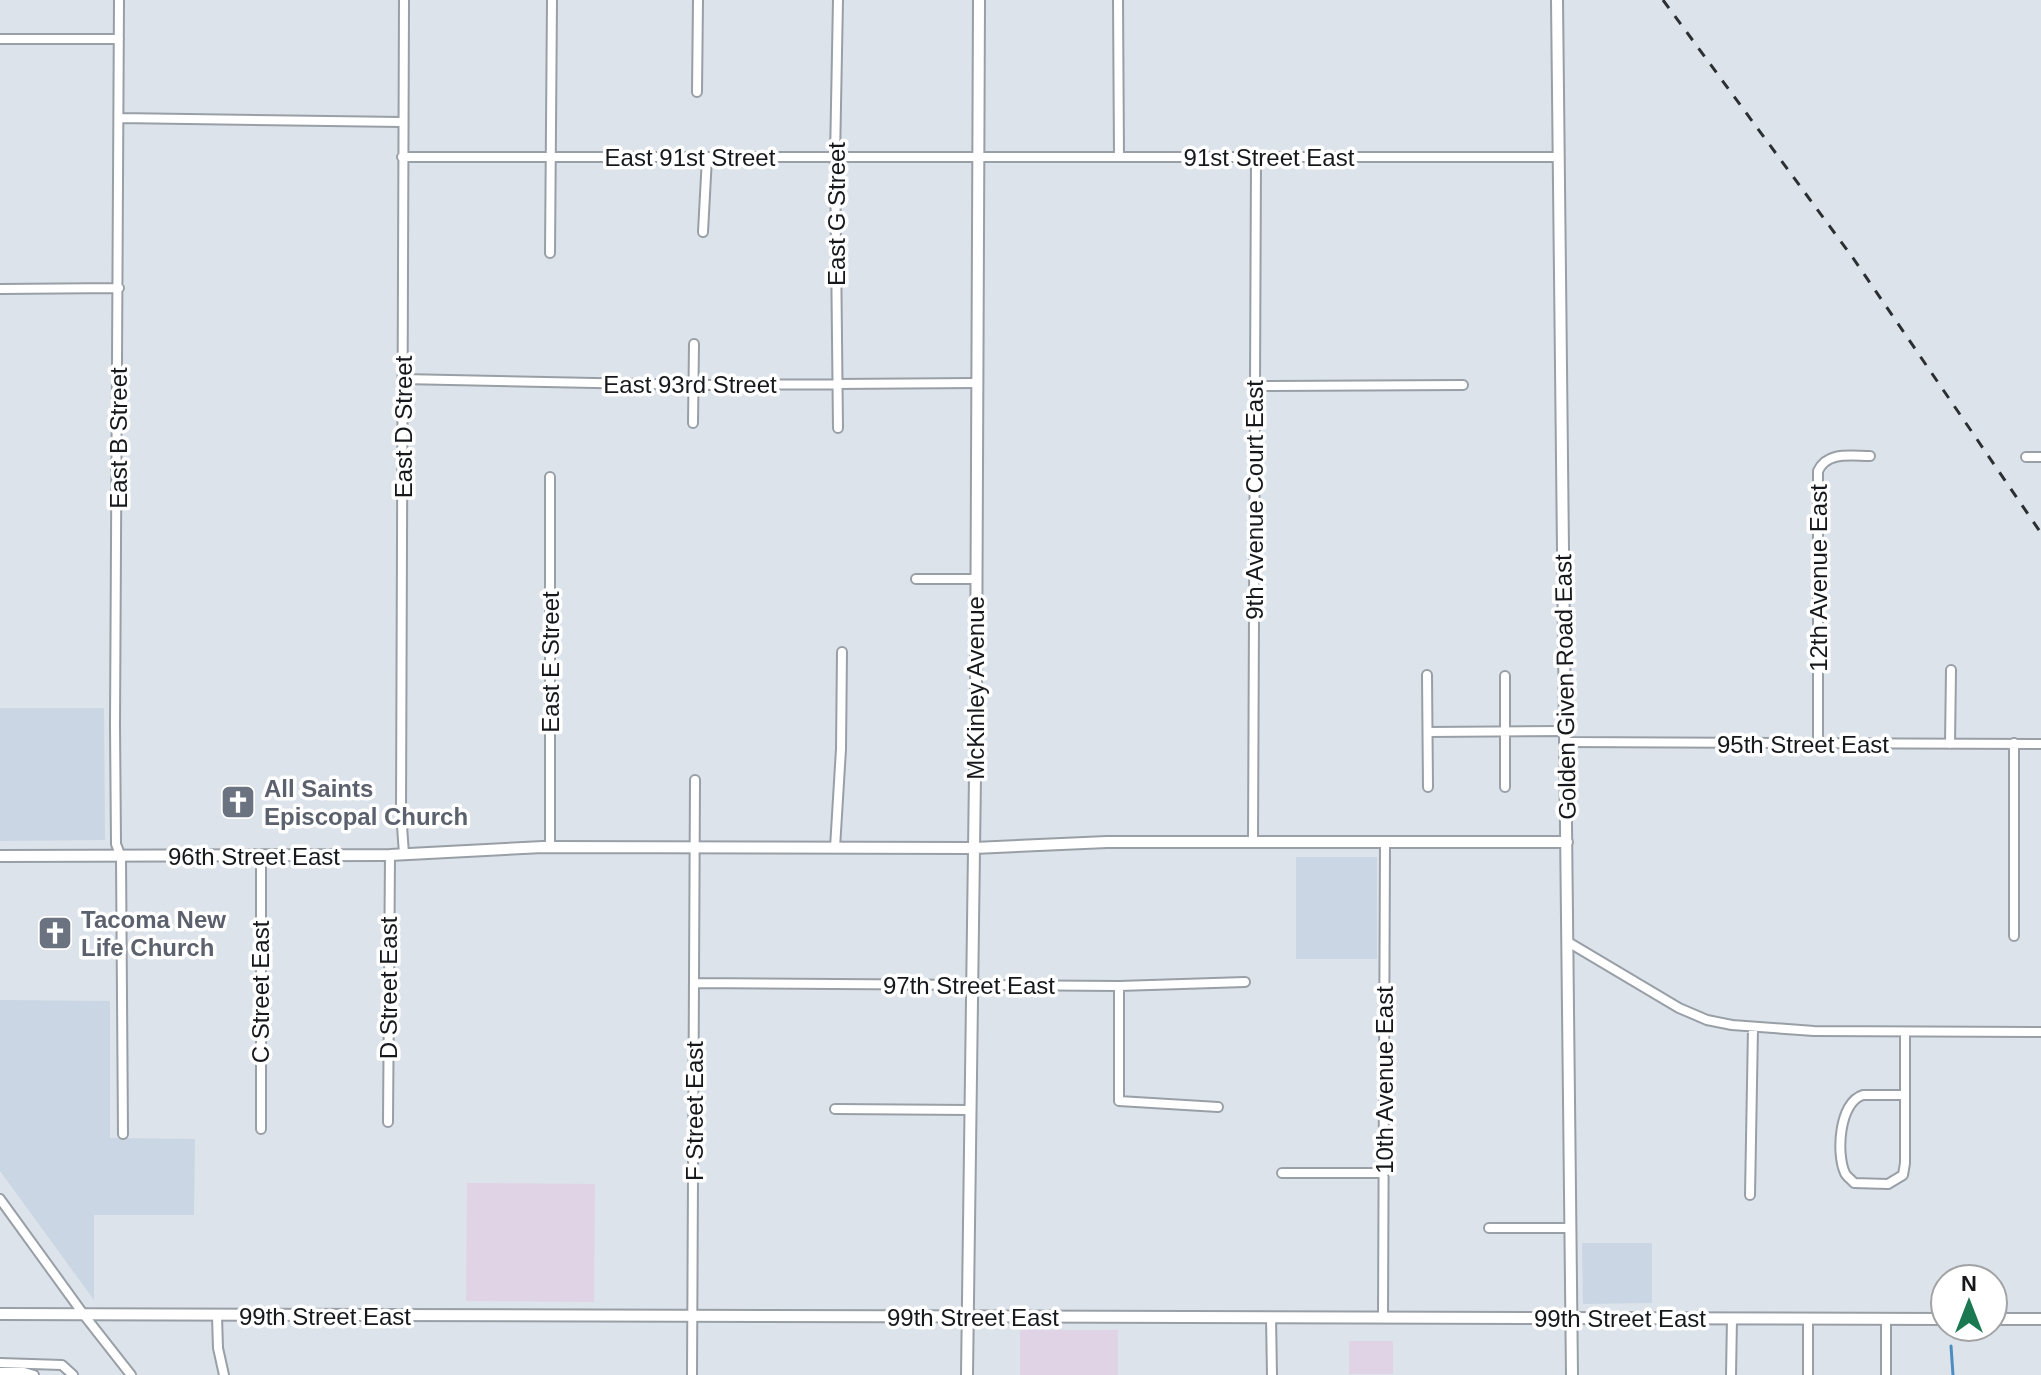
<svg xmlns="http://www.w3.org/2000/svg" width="2041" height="1375" font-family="Helvetica,sans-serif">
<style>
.built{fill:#cad6e3}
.industrial{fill:#e0d3e6}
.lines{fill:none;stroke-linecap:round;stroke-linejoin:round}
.stream{stroke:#4c8ec2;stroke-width:3}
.minor-casing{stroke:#999fa6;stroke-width:12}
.tertiary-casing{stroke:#999fa6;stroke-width:14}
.minor{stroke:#fff;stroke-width:8}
.tertiary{stroke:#fff;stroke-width:10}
.rail{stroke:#2c2f32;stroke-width:3;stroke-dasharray:10 10;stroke-linecap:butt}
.labels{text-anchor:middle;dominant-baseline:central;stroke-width:7;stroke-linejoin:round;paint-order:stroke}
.street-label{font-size:24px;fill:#16181b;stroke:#fff}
.worship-label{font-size:24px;font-weight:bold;fill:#5b616d;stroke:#fff;text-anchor:start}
</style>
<rect width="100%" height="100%" fill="#dce3ea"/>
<path class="built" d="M 0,708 L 104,708 L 105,840 L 0,841 Z
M 1296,857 L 1377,857 L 1377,959 L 1296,959 Z
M 0,1000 L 110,1001 L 110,1138 L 195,1139 L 194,1215 L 94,1215 L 94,1300 L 0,1171 Z
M 1582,1243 L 1652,1243 L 1652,1303 L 1583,1304 Z"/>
<path class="industrial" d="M 467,1183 L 595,1184 L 594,1302 L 466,1301 Z
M 1020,1330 L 1118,1330 L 1118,1375 L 1020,1375 Z
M 1349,1341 L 1393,1341 L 1393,1374 L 1349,1374 Z"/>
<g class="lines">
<path class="stream" d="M 1951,1346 L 1953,1375"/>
<g class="minor-casing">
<path id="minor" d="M 119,0 L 115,725 L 116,844 L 121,857 L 123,1134
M 404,0 L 401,812 L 404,854
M 838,0 L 835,158 L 838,428
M 1118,0 L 1119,156
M 0,39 L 119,39
M 697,92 L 698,0
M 119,118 L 402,122
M 402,157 L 1559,157
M 703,232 L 707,157
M 550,253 L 552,0
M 0,289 L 119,288
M 402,379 L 693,385 L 977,383
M 1254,386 L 1463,385
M 693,423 L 694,344
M 2026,457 L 2041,457
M 550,477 L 550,847
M 916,579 L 975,579
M 1427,675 L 1428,787
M 1505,676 L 1505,787
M 1428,732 L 1564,731
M 1564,742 L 2041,744
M 2014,743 L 2014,936
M 1818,744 L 1818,471 C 1827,451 1851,456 1870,456
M 1950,744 L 1951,670
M 1253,842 L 1256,158
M 835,848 L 841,749 L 842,652
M 1568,942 L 1679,1008 L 1707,1020 L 1732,1025 L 1814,1031 L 2041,1032
M 694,983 L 1119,986 L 1245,982
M 1119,986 L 1119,1101 L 1218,1107
M 1905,1095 L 1863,1095 C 1839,1102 1836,1154 1845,1173 C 1846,1176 1852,1180 1854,1183 L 1888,1184 L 1903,1175 L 1905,1163 L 1905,1032
M 835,1109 L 969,1110
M 388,1122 L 390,855
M 261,1129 L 261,856
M 1282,1173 L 1384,1173
M 1750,1195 L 1753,1028
M 0,1199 L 84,1315 L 131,1375
M 1489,1228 L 1570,1228
M 217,1316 L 218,1348 L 224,1375
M 1271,1317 L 1272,1375
M 1383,1317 L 1385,843
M 1808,1319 L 1808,1375
M 1886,1319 L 1886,1375
M 0,1363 L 62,1365 L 73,1375
M 0,1372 L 24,1372 L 34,1375
M 692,1375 L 695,780
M 1731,1375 L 1732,1318"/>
</g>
<g class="tertiary-casing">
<path id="tertiary" d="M 1557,0 L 1572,1375
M 0,856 L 390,855 L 543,847 L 974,848 L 1107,842 L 1567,842
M 0,1314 L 1945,1319
M 1993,1319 L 2041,1319
M 967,1375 L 976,700 L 979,0"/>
</g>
<use href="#minor" class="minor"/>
<use href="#tertiary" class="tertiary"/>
<path class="rail" d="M 1663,0 L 1853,258 L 2041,533"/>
</g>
<defs>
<g id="church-square" transform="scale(1.8)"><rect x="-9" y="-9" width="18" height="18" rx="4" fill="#6b7280" stroke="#fff"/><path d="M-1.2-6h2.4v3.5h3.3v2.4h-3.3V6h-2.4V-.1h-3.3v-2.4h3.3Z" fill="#fff"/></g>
</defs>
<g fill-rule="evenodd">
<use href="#church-square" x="238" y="802"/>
<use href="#church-square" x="55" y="933"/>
</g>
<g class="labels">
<g class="street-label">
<text x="690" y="157">East 91st Street</text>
<text x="1269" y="157">91st Street East</text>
<text transform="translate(836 214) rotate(-90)">East G Street</text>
<text x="690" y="384">East 93rd Street</text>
<text transform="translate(403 427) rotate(-90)">East D Street</text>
<text transform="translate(118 438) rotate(-90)">East B Street</text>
<text transform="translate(1254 500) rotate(-90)">9th Avenue Court East</text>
<text transform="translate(1818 578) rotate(-90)">12th Avenue East</text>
<text transform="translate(550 662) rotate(-90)">East E Street</text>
<text transform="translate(1565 687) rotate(-91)">Golden Given Road East</text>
<text transform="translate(975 688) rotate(-90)">McKinley Avenue</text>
<text x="1803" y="744">95th Street East</text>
<text x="254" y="856">96th Street East</text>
<text x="969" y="985">97th Street East</text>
<text transform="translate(388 988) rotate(-90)">D Street East</text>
<text transform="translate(260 992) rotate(-90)">C Street East</text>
<text transform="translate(1384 1080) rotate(-90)">10th Avenue East</text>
<text transform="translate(694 1111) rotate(-90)">F Street East</text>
<text x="325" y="1316">99th Street East</text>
<text x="973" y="1317">99th Street East</text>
<text x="1620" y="1318">99th Street East</text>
</g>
<g class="worship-label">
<text x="264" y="788">All Saints<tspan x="264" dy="28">Episcopal Church</tspan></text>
<text x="81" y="919">Tacoma New<tspan x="81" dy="28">Life Church</tspan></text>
</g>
</g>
<g transform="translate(1969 1303)"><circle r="38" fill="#ffffff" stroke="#a2a3a4" stroke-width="2"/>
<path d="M0-6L14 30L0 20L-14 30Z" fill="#1a7950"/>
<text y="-12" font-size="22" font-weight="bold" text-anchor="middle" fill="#16181b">N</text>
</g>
</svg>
